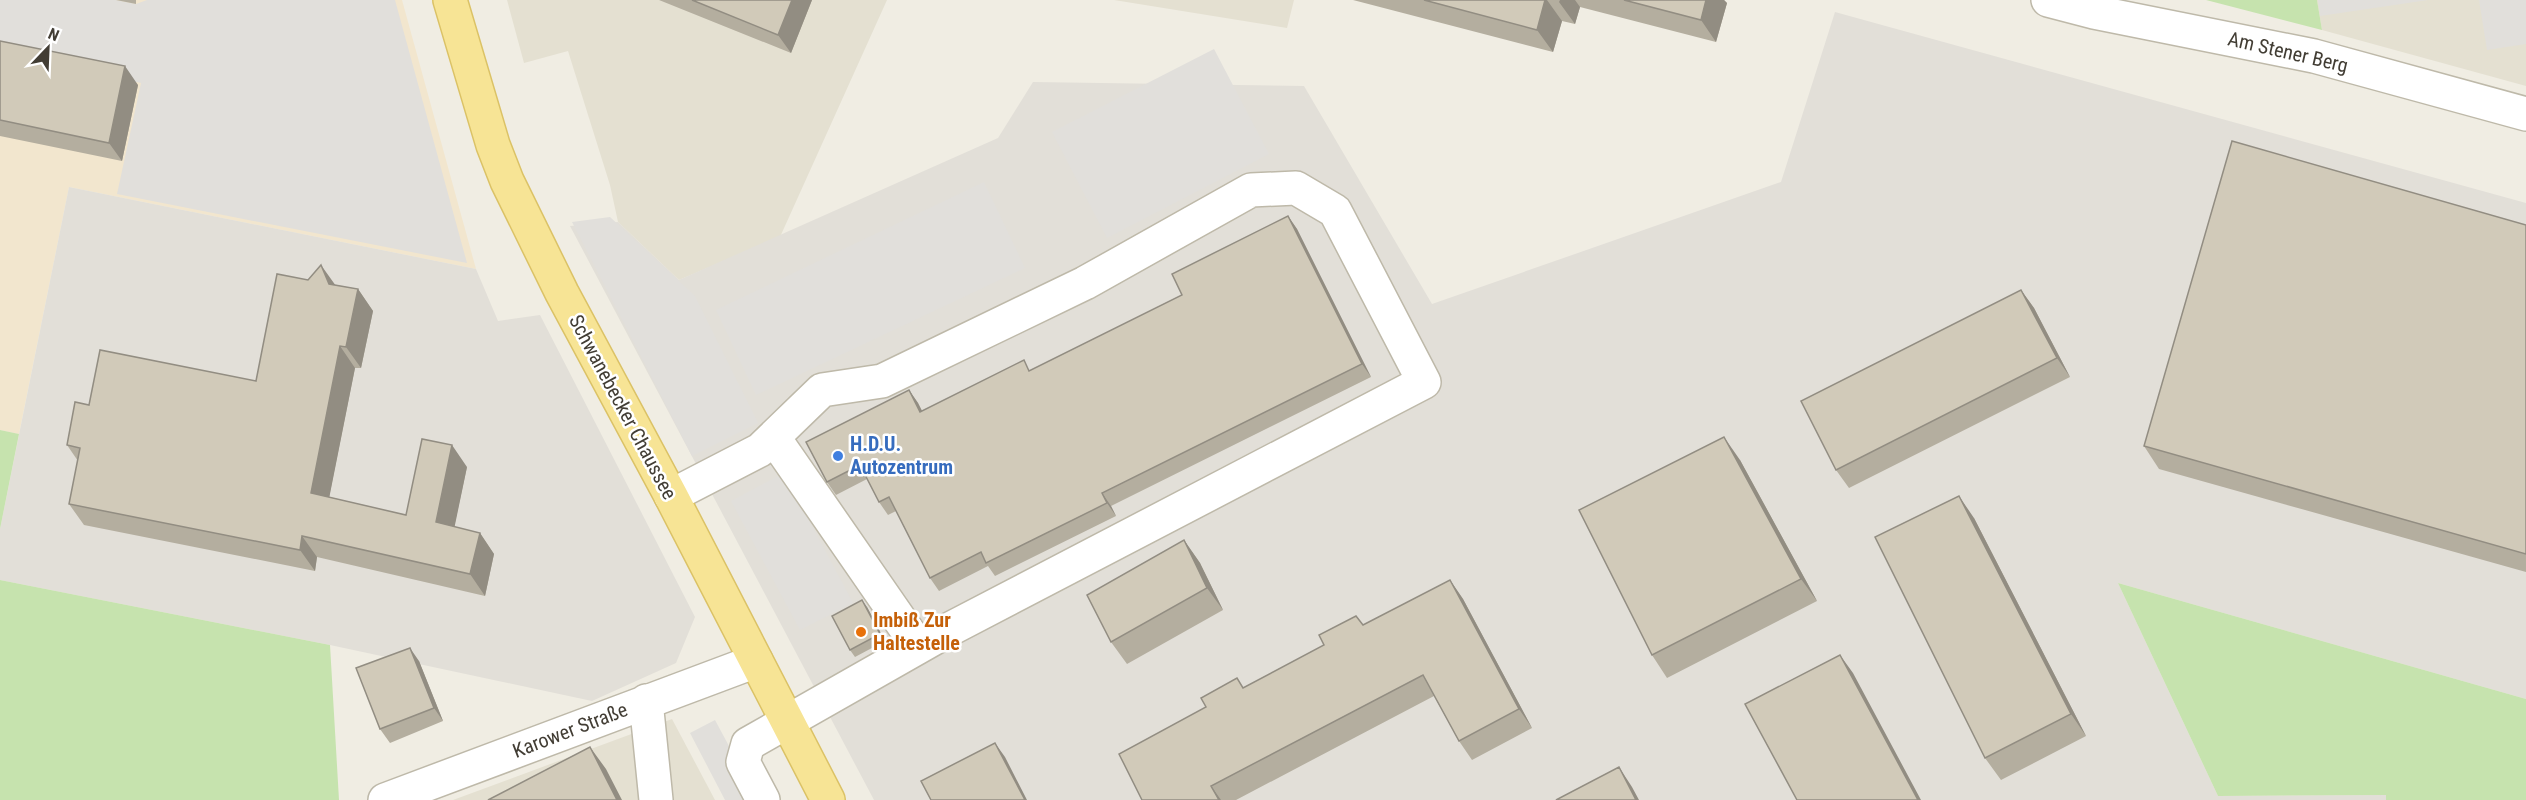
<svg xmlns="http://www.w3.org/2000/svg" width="2526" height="800" font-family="'Roboto Condensed',sans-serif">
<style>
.residential{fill:#e4e0d1}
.commercial{fill:#f2e6ce}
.industrial{fill:#e2dfd8}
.green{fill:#c6e3ae}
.parking{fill:#e1dfdb}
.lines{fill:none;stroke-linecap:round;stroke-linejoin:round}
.minor-casing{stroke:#beb9a9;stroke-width:36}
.major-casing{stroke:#dbc266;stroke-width:36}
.minor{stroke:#fff;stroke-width:33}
.major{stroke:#f7e495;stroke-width:33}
.wall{fill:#b4ae9f}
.shaded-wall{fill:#928d82}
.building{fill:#d1cab9;stroke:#928d82;stroke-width:1.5}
.shop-dot{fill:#3f7fe0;stroke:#fff;stroke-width:2}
.food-dot{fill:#e8710a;stroke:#fff;stroke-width:2}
.labels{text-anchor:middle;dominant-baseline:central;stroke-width:5;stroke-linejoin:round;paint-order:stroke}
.street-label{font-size:20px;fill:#423d34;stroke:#fff}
.shop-label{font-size:20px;font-weight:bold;fill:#366cbe;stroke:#fff;text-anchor:start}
.food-label{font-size:20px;font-weight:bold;fill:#c56008;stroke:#fff;text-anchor:start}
</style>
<rect width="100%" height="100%" fill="#f0ede3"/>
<path class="residential" d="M 507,0 L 887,0 L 780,237 L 679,280 L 618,222 L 610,185 L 568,51 L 524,63 Z
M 1114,0 L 1294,0 L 1287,28 Z
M 2317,0 L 2526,0 L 2526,86 L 2322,30 Z
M 672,719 L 715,800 L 453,800 Z"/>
<path class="commercial" d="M 0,0 L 402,0 L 476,269 L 69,187 L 19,434 L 0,430 Z"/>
<path class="industrial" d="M 1835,12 L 2526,203 L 2526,699 L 2118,583 L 2218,796 L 2387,795 L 2386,800 L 874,800 L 570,226 L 618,222 L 679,280 L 998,138 L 1033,82 L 1304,86 L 1432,304 L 1781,182 Z
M 69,187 L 476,269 L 498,321 L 540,315 L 695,617 L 676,663 L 592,701 L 330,645 L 0,580 L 0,529 Z"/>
<path class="green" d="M 2206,0 L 2317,0 L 2322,30 Z
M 0,430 L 19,434 L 0,529 Z
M 0,580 L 330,645 L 339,800 L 0,800 Z
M 2118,583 L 2526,699 L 2526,800 L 2386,800 L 2386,795 L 2218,796 Z"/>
<path class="parking" d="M 0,0 L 116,0 L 136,4 L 147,0 L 395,0 L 467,263 L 117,194 L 141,83 L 0,53 Z
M 2318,0 L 2428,0 L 2320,16 Z
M 2479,0 L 2526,0 L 2526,44 L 2487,50 Z
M 1214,49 L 1269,154 L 1107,238 L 1052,132 Z
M 984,182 L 1025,268 L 756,395 L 716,310 Z
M 610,217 L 695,296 L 758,423 L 692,456 L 572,222 Z
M 784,473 L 853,603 L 800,630 L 731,501 Z
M 715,720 L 758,800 L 725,800 L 690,733 Z"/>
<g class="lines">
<g class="minor-casing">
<path id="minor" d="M 2048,0 L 2094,12 L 2314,56 L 2526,114
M 774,438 L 918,646
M 671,496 L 760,450 L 822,390 L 882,381 L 1085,283 L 1251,190 L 1296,188 L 1335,211 L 1424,382 L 952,628 L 748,744 L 743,762 L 763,800
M 646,701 L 656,800
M 385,800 L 756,661"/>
</g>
<g class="major-casing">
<path id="major" d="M 450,0 L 493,145 L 507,181 L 562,293 L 671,496 L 828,800"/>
</g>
<use href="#minor" class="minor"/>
<use href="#major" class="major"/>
</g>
<path class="wall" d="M 116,0 L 136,0 L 136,4 Z
M 659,0 L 812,0 L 791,53 Z
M 1353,0 L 1724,0 L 1727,3 L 1716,42 L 1580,7 L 1575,24 L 1562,21 L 1553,52 Z
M 0,41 L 138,85 L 122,161 L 0,136 Z
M 1288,216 L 1297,229 L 1371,377 L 1111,506 L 1116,516 L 995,576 L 988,566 L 939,591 L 930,578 L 896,511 L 888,515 L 879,502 L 867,479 L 836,495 L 827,482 L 909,390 L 918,403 L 922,411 L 1031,370 L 1182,295 Z
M 2526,225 L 2526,572 L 2159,469 L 2144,446 Z
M 335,285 L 358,289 L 373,311 L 361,368 L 355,368 L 329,497 L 406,515 L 467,467 L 454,527 L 480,533 L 494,554 L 485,596 L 317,557 L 315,571 L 84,525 L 69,504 L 78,461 L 67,445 L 89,405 L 256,381 Z
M 2021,290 L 2034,308 L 2070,377 L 1849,488 L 1836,470 Z
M 1740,460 L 1817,601 L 1667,678 L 1652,655 Z
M 1974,518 L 2086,736 L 2001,780 L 1985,758 Z
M 1184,540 L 1200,563 L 1223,610 L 1127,664 L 1111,642 Z
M 1450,580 L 1463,599 L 1532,728 L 1472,760 L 1459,741 L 1434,696 L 1236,800 L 1142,800 L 1244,688 Z
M 867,607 L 885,641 L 855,657 L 850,650 Z
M 419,661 L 443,721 L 390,743 L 380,729 Z"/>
<path class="shaded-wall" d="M 792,0 L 812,0 L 791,53 L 778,35 Z
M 1545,0 L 1547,0 L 1562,21 L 1553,52 L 1537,30 Z
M 1560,0 L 1575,0 L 1580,7 L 1575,24 L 1559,2 Z
M 1706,0 L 1724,0 L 1727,3 L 1716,42 L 1701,20 Z
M 125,66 L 138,85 L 122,161 L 109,143 Z
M 1288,216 L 1297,229 L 1371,377 L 1362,364 Z
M 321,265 L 336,286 L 329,284 Z
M 358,289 L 373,311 L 361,368 L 346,347 Z
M 2021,290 L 2034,308 L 2070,377 L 2057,358 Z
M 340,346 L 355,368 L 326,514 L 311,493 Z
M 909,390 L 918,403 L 929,425 L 920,412 Z
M 1724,437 L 1740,460 L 1817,601 L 1801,579 Z
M 452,445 L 467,467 L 451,544 L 436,522 Z
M 1102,493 L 1111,506 L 1116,516 L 1107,503 Z
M 1959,496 L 1974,518 L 2086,736 L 2071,714 Z
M 480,533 L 494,554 L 485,596 L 470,574 Z
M 302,536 L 317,557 L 315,571 L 300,550 Z
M 1184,540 L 1200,563 L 1223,610 L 1207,588 Z
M 1450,580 L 1463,599 L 1532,728 L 1519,709 Z
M 862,600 L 867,607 L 885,641 L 880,634 Z
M 410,648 L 419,661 L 443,721 L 434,708 Z
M 1840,655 L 1853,673 L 1921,800 L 1918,800 Z
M 995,743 L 1005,757 L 1027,800 L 1025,800 Z
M 590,747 L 606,769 L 622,800 L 617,800 Z
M 1619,767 L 1632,787 L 1639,800 L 1636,800 Z
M 1211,786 L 1221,800 L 1219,800 Z"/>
<path class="building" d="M 692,0 L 792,0 L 778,35 Z
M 1424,0 L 1545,0 L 1537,30 Z
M 1624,0 L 1706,0 L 1701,20 Z
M 0,41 L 125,66 L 109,143 L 0,120 Z
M 2232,141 L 2526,225 L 2526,554 L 2144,446 Z
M 1288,216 L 1362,364 L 1102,493 L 1107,503 L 986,563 L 981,552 L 930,578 L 889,497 L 879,502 L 860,465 L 827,482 L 806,442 L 909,390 L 920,412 L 1024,360 L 1029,371 L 1182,295 L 1172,274 Z
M 321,265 L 329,284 L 358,289 L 346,347 L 340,346 L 311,493 L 406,515 L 422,439 L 452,445 L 436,522 L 480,533 L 470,574 L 302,536 L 300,550 L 69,504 L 80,448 L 67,445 L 75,402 L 89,405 L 100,350 L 256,381 L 277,274 L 308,280 Z
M 2021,290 L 2057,358 L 1836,470 L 1801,401 Z
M 1724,437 L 1801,579 L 1652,655 L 1579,510 Z
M 1959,496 L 2071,714 L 1985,758 L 1875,537 Z
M 1184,540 L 1207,588 L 1111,642 L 1087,595 Z
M 1450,580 L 1519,709 L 1459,741 L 1423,675 L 1211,786 L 1219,800 L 1142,800 L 1119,754 L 1206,707 L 1201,698 L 1237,678 L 1243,688 L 1324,645 L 1319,635 L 1356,616 L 1363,625 Z
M 862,600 L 880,634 L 850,650 L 832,616 Z
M 410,648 L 434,708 L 380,729 L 356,668 Z
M 1840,655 L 1918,800 L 1797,800 L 1745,704 Z
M 995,743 L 1025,800 L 931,800 L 921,781 Z
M 590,747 L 617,800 L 488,800 Z
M 1619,767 L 1636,800 L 1556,800 Z"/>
<circle class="shop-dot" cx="838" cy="456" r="6"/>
<circle class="food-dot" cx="861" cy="632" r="6"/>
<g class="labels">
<g class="street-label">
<text transform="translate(2288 52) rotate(13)">Am Stener Berg</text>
<text transform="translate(623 407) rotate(62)">Schwanebecker Chaussee</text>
<text transform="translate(570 730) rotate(-21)">Karower Straße</text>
</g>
<g class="shop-label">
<text x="850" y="444">H.D.U.<tspan x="850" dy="23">Autozentrum</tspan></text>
</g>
<g class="food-label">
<text x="873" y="620">Imbiß Zur<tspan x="873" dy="23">Haltestelle</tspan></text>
</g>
</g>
<g transform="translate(48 48) rotate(23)" stroke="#ffffff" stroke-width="4.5" paint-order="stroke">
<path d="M0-4.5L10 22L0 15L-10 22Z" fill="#423d34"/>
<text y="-9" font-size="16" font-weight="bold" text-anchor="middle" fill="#423d34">N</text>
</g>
</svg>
